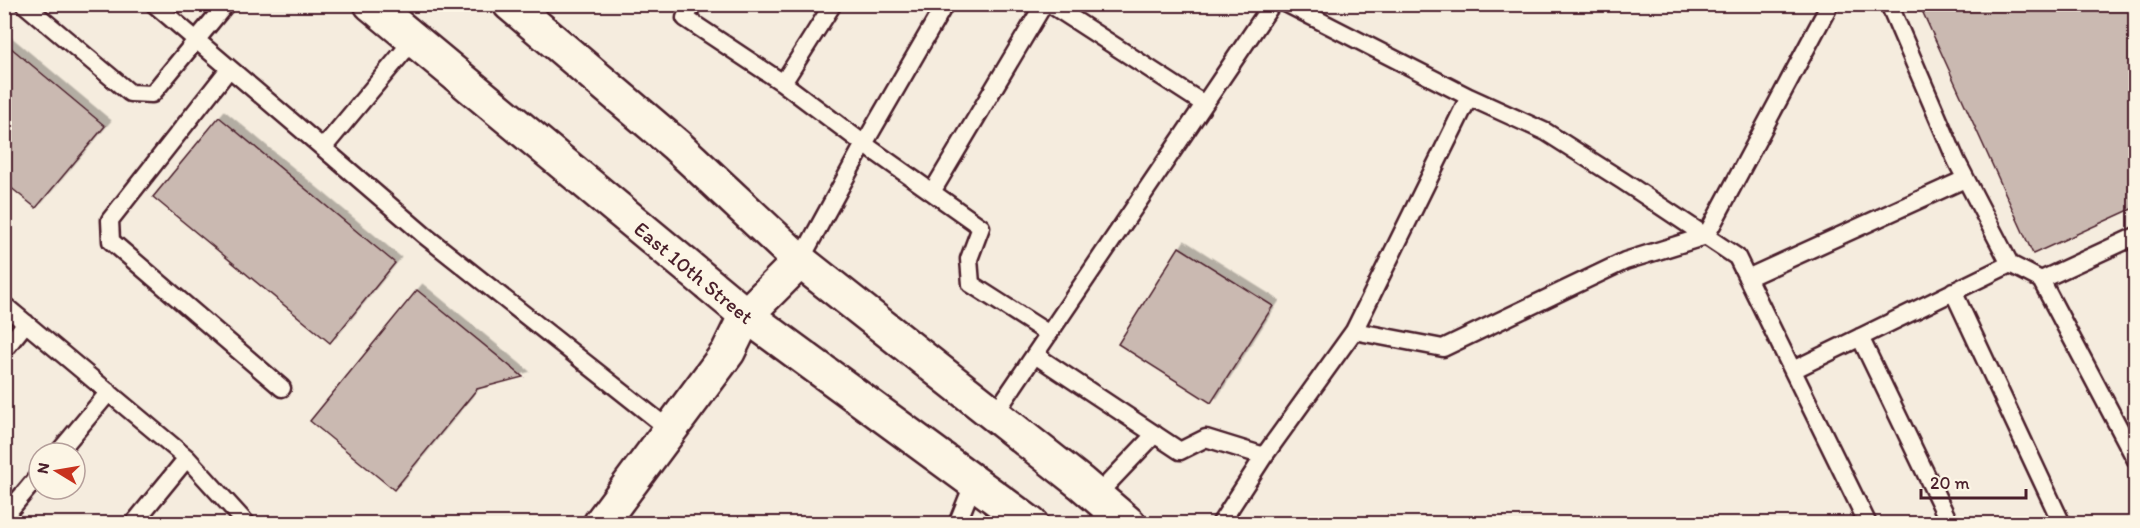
<svg xmlns="http://www.w3.org/2000/svg" width="2140" height="528" font-family="Itim,sans-serif">
<style>
.building{fill:#cab9b1;stroke:#4a1f2b;stroke-width:1.5;filter:url(#shadow)}
.lines{fill:none;stroke-linecap:round;stroke-linejoin:round}
.lane-casing{stroke:#4a1f2b;stroke-width:21}
.street-casing{stroke:#4a1f2b;stroke-width:38}
.primary-casing{stroke:#4a1f2b;stroke-width:38}
.lane{stroke:#fcf5e5;stroke-width:16}
.street{stroke:#fcf5e5;stroke-width:33}
.primary{stroke:#fcf5e5;stroke-width:33}
.labels{text-anchor:middle;dominant-baseline:central;stroke-width:4.5;stroke-linejoin:round;paint-order:stroke}
.street-label{font-size:21px;fill:#4a1f2b;stroke:#fcf5e5}
</style>
<defs>
<filter id="shadow"><feDropShadow dx="5.5" dy="-5.5" stdDeviation="0" flood-color="#0004"/></filter>
</defs>
<rect width="100%" height="100%" fill="#f5ecde"/>
<filter id="ink" filterUnits="userSpaceOnUse"><feTurbulence type="fractalNoise" baseFrequency=".0167" numOctaves="2"/><feDisplacementMap in="SourceGraphic" scale="12" xChannelSelector="R" yChannelSelector="G"/><feConvolveMatrix kernelMatrix="1 2 1 2 8 2 1 2 1" color-interpolation-filters="sRGB"/></filter>
<g filter="url(#ink)">
<path class="building" d="M 1919,4 L 2136,4 L 2136,207 L 2033,254 Z
M 4,42 L 105,126 L 36,208 L 4,182 Z
M 219,117 L 395,263 L 330,343 L 153,197 Z
M 1179,247 L 1273,306 L 1211,403 L 1118,344 Z
M 417,290 L 523,377 L 477,389 L 394,490 L 310,421 Z"/>
<g class="lines">
<g class="lane-casing">
<path id="lane" d="M 24,4 L 130,93 L 152,94 L 226,4
M 154,4 L 323,148
M 693,4 L 685,18 L 783,83
M 833,4 L 783,83 L 864,144 L 945,4
M 1050,4 L 1204,104
M 1889,4 L 1956,160 L 2010,264 L 2041,280
M 414,39 L 323,148 L 424,235 L 670,430
M 229,69 L 110,220 L 111,241 L 282,388
M 1469,97 L 1546,132 L 1623,181 L 1737,257 L 1868,524
M 932,192 L 1044,4
M 2136,236 L 2041,280 L 2136,460
M 800,261 L 864,144 L 981,227 L 969,259 L 971,284 L 1049,334
M 1747,278 L 1965,179
M 1953,291 L 2062,524
M 4,305 L 187,458 L 247,524
M 1354,331 L 1443,348 L 1625,261 L 1706,236 L 1830,4
M 1860,337 L 1950,524
M 4,350 L 26,323
M 1035,355 L 1180,451 L 1206,438 L 1264,456
M 1793,370 L 2010,264
M 994,415 L 1272,4
M 58,453 L 109,392
M 1096,496 L 1155,434
M 4,517 L 39,475
M 133,524 L 187,458
M 957,524 L 974,482
M 1220,524 L 1264,456 L 1354,331 L 1469,97 L 1287,4"/>
</g>
<g class="street-casing">
<path id="street" d="M 600,524 L 728,352 L 746,315 L 800,261"/>
</g>
<g class="primary-casing">
<g id="primary">
<path id="s1" d="M 371,4 L 746,315 L 1031,524"/>
<path d="M 510,4 L 676,145 L 800,261 L 1081,483 L 1129,524"/>
</g>
</g>
<use href="#lane" class="lane"/>
<use href="#street" class="street"/>
<use href="#primary" class="primary"/>
</g>
</g>
<g class="labels">
<g class="street-label">
<text stroke="none"><textPath href="#s1" startOffset="420">East 10th Street</textPath></text>
</g>
</g>
<rect width="2140" height="528" fill="none" stroke="#fcf5e5" stroke-width="24"/>
<rect x="12" y="12" width="2116" height="504" fill="none" stroke="#4a1f2b" stroke-width="2" filter="url(#ink)"/>
<g transform="translate(57 471) rotate(281)"><circle r="28" fill="#fcf5e5" stroke="#b59f9b" stroke-width="1.5"/>
<path d="M0-4.5L10 22L0 15L-10 22Z" fill="#c8321e"/>
<text y="-9" font-size="16" font-weight="bold" text-anchor="middle" fill="#4a1f2b">N</text>
</g>
<path d="M1921 489v9h105v-9" fill="none" stroke="#4a1f2b" stroke-width="3"/>
<text x="1930" y="489" font-size="18" fill="#4a1f2b" stroke="#fcf5e5" stroke-width="4.5" paint-order="stroke">20 m</text>
</svg>
